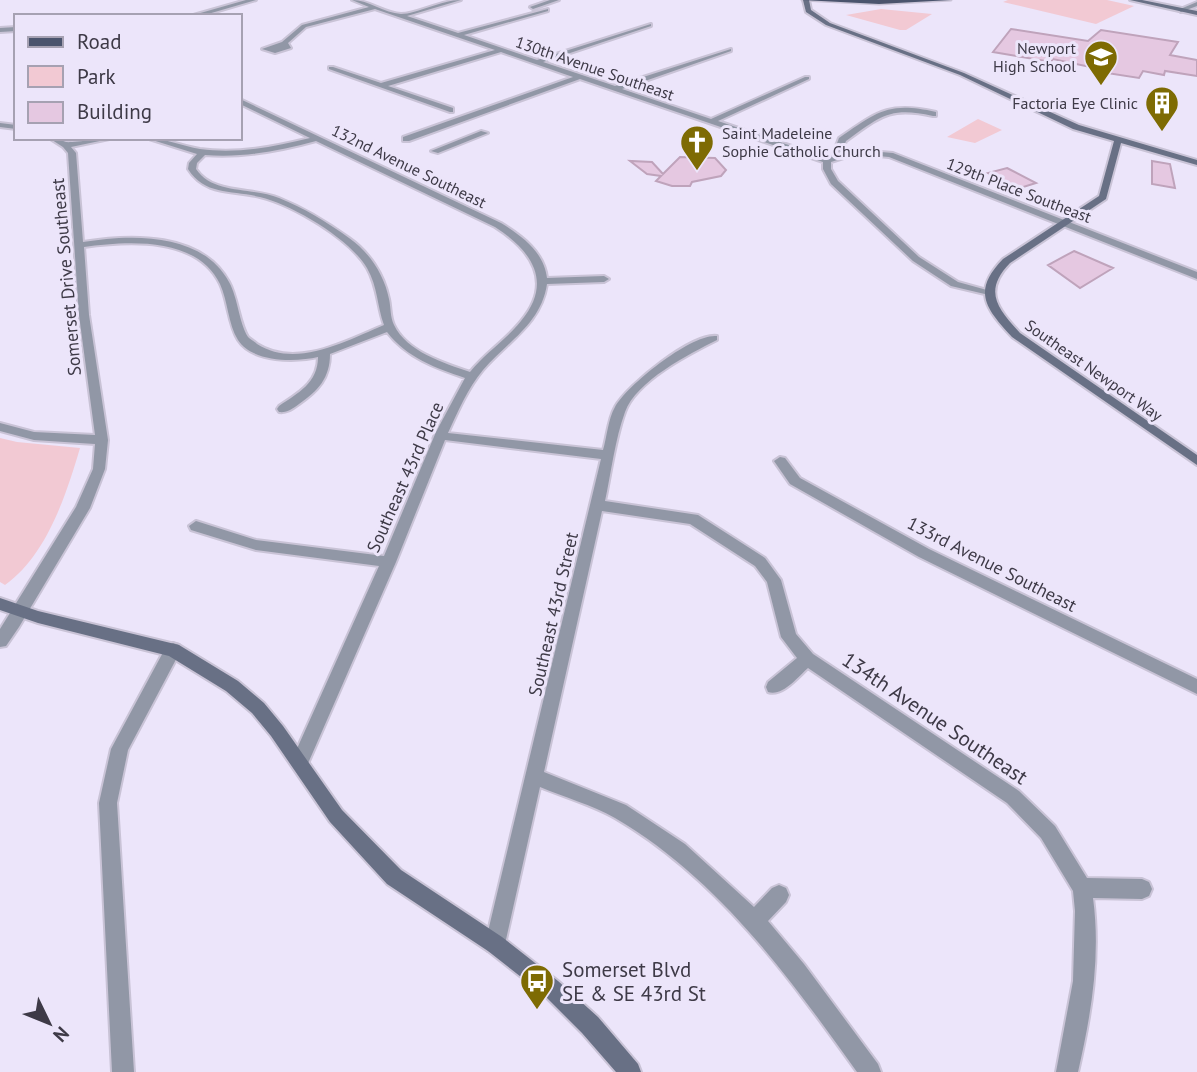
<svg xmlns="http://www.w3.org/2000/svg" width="1197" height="1072" font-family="'PT Sans',sans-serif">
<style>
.green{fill:#f2c9d3}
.building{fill:#e5c8e1;stroke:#bfa3bb;stroke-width:2}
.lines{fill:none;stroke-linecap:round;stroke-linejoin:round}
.street-casing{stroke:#c9c3d6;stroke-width:4}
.secondary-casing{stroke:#c9c3d6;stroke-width:4}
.primary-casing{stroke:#c9c3d6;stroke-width:3}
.street{fill:#9197a6;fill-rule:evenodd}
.secondary{fill:#687085;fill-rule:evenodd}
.primary{fill:#4b546d;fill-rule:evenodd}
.labels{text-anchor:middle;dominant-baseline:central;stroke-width:6;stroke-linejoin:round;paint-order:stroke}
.far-poi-label{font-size:16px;fill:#3e3a47;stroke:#ece5fa;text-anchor:end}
.far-street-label{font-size:16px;fill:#3e3a47;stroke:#ece5fa}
.street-label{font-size:18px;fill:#3e3a47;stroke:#ece5fa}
.near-street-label{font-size:21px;fill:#3e3a47;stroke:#ece5fa}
.near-poi-label{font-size:21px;fill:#3e3a47;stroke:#ece5fa;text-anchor:start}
</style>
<rect width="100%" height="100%" fill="#ece5fa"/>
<path class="green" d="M 1008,0 L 1107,0 L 1134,6 L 1096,24 L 1003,2 Z
M 881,9 L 932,14 L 906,30 L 900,30 L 846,15 Z
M 978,119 L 1002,130 L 975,143 L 947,137 Z
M 0,438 L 17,442 L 80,448 C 66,495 47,555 5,585 L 0,582 Z"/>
<path class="building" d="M 1011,29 L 1088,41 L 1101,30 L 1178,42 L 1170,55 L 1197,60 L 1197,76 L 1165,71 L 1164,75 L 1143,71 L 1139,78 L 1094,71 L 1095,68 L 1053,59 L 1051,62 L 993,52 Z
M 680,157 L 715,158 L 726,170 L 721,176 L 692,182 L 690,186 L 672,186 L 656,181 L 661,176 L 647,174 L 630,161 L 652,162 L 663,174 Z
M 1152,161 L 1170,164 L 1175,188 L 1152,184 Z
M 1007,168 L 1036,183 L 1017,189 L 988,173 Z
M 1074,251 L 1113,268 L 1080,288 L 1048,265 Z"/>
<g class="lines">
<g class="street-casing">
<path id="street" d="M 246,0 L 256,0 L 201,16 L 190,16 Z
M 352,0 C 369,0 384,13 401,14 C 417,14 441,0 461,0 L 407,16 L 458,33 L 548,9 L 548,11 L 464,35 L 537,60 L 651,24 L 651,26 L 543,62 L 615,86 L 731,49 L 731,51 L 622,89 L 711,119 L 805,77 L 809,77 L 809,79 L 718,121 L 827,158 L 842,154 L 836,146 L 839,138 C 877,112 888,101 936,112 L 936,116 L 933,116 C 889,106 880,117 846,141 L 844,146 L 849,152 L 856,150 L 893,153 L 1197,272 L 1197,279 L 889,157 L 856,154 L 831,162 L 831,169 L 838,181 L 919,257 L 958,282 L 994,292 L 989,295 L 951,286 L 913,261 L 831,184 L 823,169 L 823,162 L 580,79 L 409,141 L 403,141 L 403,137 L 573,77 L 501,52 L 388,86 L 453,108 L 453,112 L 450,112 L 329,69 L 329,67 L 333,67 L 381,83 L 495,50 L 375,9 L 306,27 L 288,43 L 291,48 L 275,53 L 262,49 L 282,42 L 302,25 L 369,7 Z
M 550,0 L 559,0 L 533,9 L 530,7 Z
M 1197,2 L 1197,6 L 1181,12 L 1178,10 Z
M 16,27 L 16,31 L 0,32 L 0,28 Z
M 240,99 L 501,223 C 522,236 544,252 547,278 L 604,276 L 609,279 L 604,282 L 547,284 C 541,324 508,341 483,370 C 468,388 458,411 448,433 L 603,450 C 607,437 608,419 615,407 C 627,385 692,333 717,336 L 717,340 C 689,354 636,381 625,412 C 615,439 611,473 605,501 L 698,515 L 765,558 L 781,580 L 796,634 L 813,654 L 1019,791 L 1055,826 L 1087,878 L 1142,879 L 1149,882 L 1152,889 L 1149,896 L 1142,899 L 1093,898 C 1101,957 1091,1015 1078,1072 L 1056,1072 L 1073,981 L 1075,911 L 1073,891 L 1041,838 L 1007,803 L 808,668 C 798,677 782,697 768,692 L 766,687 L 768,682 L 797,658 L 781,637 L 767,582 L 755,566 L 690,524 L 602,511 L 544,772 L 626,805 L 685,844 L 754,907 L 772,888 L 779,885 L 786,888 L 789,895 L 786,902 L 768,921 L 804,964 L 878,1064 L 881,1072 L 857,1072 C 789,977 718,878 615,818 C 592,805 564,797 540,787 L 505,944 L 502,951 L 495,954 L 488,951 L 485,944 L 601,459 L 445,440 L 396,562 L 306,768 L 300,770 L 294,768 L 291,762 L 379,566 L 256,550 L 191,530 L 189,526 L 196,521 L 256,540 L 384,556 L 436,432 L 465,378 C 436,368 407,358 387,332 L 330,354 C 330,378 318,391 299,404 C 292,409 287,413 279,412 L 277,409 L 279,406 C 298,393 318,383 318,357 C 296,362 253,363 238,340 C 228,324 228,301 220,284 C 197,236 127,241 84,247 L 89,315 L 108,440 L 105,469 L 90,508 L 19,627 L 6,646 L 0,647 L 0,629 L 76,507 L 93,469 L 95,444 L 34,440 L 0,431 L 0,423 L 34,432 L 95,435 L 79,315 L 68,153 L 63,147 L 49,138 C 57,138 60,140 66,142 C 72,143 104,138 114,138 L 71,147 L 76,153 L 83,242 C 131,234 202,232 229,282 C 238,298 239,323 248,337 C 250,339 255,342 257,344 C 296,369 346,341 384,325 C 377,306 378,287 367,268 C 350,239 293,205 260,197 C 233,190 205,196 188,169 L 189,163 L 197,154 L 146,138 C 165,138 182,146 200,149 C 237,154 274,147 310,138 L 240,104 ZM 316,141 L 495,227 C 531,250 554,282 521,321 C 506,340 485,353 470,372 C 444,363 407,352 394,325 C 390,317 391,308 389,299 C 384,274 369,252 349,238 C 327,222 304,208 279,198 C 253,187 213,195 196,169 L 197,163 L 205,155 C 243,158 280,151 316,141 Z
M 0,123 L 16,125 L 16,129 L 0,127 Z
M 481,131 L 488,133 L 438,153 L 431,151 Z
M 780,457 L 785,458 L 800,478 L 929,549 L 1197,679 L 1197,694 L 919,557 L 790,484 L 774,461 Z
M 173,643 L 179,645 L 181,650 L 128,750 L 117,803 L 134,1072 L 112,1072 L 99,803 L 111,749 L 167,645 Z"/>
</g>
<g class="secondary-casing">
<path id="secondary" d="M 803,0 L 809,0 L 811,10 L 830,23 L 964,73 L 1079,125 L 1197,160 L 1197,165 L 1121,143 L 1106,199 L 1010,263 C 983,291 997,308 1020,333 L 1197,455 L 1197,465 L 1012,337 C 985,308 972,291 1003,259 L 1099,196 L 1114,141 L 1073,129 L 960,75 L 826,25 L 806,12 Z
M 1130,0 L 1142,0 L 1197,11 L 1197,15 Z
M 0,598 L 38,611 L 179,645 L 238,681 L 264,703 L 283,726 L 342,810 L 401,870 L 502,937 L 558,981 L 598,1017 L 638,1064 L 641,1072 L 616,1072 L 582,1033 L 544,995 L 488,951 L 387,884 L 330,822 L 271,736 L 252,713 L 226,691 L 169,656 L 38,623 L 0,610 Z"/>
</g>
<g class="primary-casing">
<path id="primary" d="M 802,0 L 951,0 L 879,4 Z"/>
</g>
<use href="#street" class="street"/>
<use href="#secondary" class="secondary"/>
<use href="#primary" class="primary"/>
</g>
<defs>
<g id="school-pin" transform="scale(1.75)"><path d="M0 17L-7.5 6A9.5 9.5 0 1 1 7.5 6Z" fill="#7e6b03" stroke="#ece5fa"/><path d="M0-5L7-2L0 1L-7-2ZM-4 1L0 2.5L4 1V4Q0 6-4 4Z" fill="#fff"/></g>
<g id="building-pin" transform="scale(1.75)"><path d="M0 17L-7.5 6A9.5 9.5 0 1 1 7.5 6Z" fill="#7e6b03" stroke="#ece5fa"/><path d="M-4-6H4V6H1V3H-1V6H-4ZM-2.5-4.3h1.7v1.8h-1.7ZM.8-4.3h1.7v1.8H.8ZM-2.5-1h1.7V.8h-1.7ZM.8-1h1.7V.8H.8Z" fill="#fff"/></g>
<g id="church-pin" transform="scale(1.75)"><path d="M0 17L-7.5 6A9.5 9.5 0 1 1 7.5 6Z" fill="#7e6b03" stroke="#ece5fa"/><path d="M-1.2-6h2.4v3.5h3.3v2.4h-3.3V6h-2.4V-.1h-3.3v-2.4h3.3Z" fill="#fff"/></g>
<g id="bus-pin" transform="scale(1.75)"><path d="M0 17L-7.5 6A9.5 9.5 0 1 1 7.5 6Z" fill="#7e6b03" stroke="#ece5fa"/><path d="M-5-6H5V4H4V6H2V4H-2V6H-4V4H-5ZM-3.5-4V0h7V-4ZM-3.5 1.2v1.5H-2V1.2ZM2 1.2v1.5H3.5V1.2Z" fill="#fff"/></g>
</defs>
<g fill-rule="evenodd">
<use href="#school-pin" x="1101" y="57"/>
<use href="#building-pin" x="1162" y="103"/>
<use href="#church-pin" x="697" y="142"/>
<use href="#bus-pin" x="537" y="981"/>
</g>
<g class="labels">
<g class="far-poi-label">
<text x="1076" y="48">Newport<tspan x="1076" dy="18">High School</tspan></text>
<text x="1138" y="103">Factoria Eye Clinic</text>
<text x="722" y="133" text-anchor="start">Saint Madeleine<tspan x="722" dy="18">Sophie Catholic Church</tspan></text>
</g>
<g class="far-street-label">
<text transform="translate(595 68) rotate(19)">130th Avenue Southeast</text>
<text transform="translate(409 166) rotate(26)">132nd Avenue Southeast</text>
<text transform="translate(1019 190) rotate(21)">129th Place Southeast</text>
<text transform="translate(1094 370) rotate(35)">Southeast Newport Way</text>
</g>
<g class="street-label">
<text transform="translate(66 277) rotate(-95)">Somerset Drive Southeast</text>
<text transform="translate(405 477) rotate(-66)">Southeast 43rd Place</text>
<text transform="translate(992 564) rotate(27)">133rd Avenue Southeast</text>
<text transform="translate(553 614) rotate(-77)">Southeast 43rd Street</text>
</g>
<g class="near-street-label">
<text transform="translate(935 718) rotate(34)">134th Avenue Southeast</text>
</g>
<g class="near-poi-label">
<text x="562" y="969">Somerset Blvd<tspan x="562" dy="24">SE &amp; SE 43rd St</tspan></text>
</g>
</g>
<rect x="14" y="14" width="228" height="126" fill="#ece5fa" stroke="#a6a1b2" stroke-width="2"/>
<rect x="28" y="37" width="35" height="10" fill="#4b546d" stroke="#a6a1b2" stroke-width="2"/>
<text x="77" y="49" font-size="21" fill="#3e3a47">Road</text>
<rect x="28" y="66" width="35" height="21" fill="#f2c9d3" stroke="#a6a1b2" stroke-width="2"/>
<text x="77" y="84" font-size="21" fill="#3e3a47">Park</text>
<rect x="28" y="102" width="35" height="21" fill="#e5c8e1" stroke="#a6a1b2" stroke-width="2"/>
<text x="77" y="119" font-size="21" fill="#3e3a47">Building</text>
<g transform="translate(49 1023) rotate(133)" stroke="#ece5fa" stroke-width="5" paint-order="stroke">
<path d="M0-5L12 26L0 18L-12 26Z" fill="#3e3a47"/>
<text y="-10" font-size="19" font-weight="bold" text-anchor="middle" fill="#3e3a47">N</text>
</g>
</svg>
